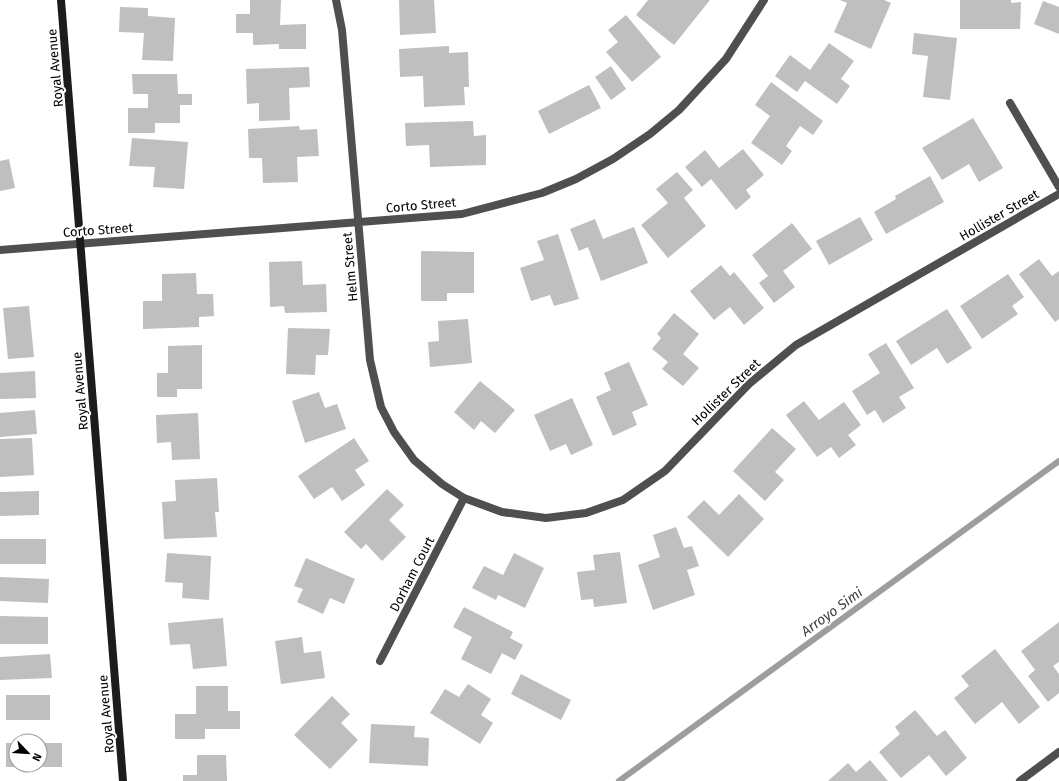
<svg xmlns="http://www.w3.org/2000/svg" width="1059" height="781" font-family="'Fira Sans',sans-serif">
<style>
.lines{fill:none;stroke-linecap:round;stroke-linejoin:round}
.stream{stroke:#9d9d9d;stroke-width:6}
.building{fill:#bfbfbf}
.minor{stroke:#4f4f4f;stroke-width:8}
.secondary{stroke:#1c1c1c;stroke-width:8}
.labels{text-anchor:middle;dominant-baseline:central;stroke-width:4;stroke-linejoin:round;paint-order:stroke}
.street-label{font-size:13px;fill:#000;stroke:#fff}
.water-label{font-size:14px;font-style:italic;fill:#3e3e3e;stroke:#fff}
</style>
<rect width="100%" height="100%" fill="#fff"/>
<g class="lines">
<path class="stream" d="M 619,781 L 1059,461"/>
</g>
<path class="building" d="M 250,0 L 281,0 L 280,25 L 306,24 L 306,49 L 279,49 L 279,44 L 253,45 L 253,33 L 236,33 L 236,14 L 250,14 Z
M 399,0 L 434,0 L 436,33 L 400,35 Z
M 648,0 L 710,0 L 674,45 L 636,15 Z
M 840,0 L 884,0 L 891,3 L 871,49 L 834,32 L 847,3 Z
M 960,0 L 1011,0 L 1011,3 L 1021,2 L 1020,29 L 960,29 Z
M 1043,1 L 1059,7 L 1059,34 L 1034,24 Z
M 120,7 L 148,8 L 148,16 L 175,18 L 173,61 L 142,60 L 144,33 L 119,32 Z
M 626,15 L 661,57 L 632,82 L 606,52 L 618,42 L 608,30 Z
M 914,33 L 957,38 L 950,100 L 923,97 L 928,56 L 912,54 Z
M 829,43 L 854,61 L 841,79 L 850,86 L 837,104 L 805,81 L 797,92 L 775,76 L 790,55 L 810,70 Z
M 449,46 L 449,53 L 468,52 L 469,87 L 464,87 L 465,105 L 424,107 L 423,76 L 400,77 L 399,49 Z
M 611,66 L 626,89 L 611,100 L 595,77 Z
M 309,67 L 310,87 L 289,88 L 290,120 L 259,121 L 259,103 L 247,104 L 246,69 Z
M 132,74 L 177,74 L 178,94 L 192,94 L 192,105 L 180,105 L 180,123 L 155,123 L 155,133 L 128,133 L 128,108 L 148,108 L 148,94 L 133,94 Z
M 771,82 L 823,121 L 813,135 L 800,126 L 786,146 L 792,151 L 782,165 L 751,143 L 770,116 L 755,105 Z
M 589,85 L 601,108 L 549,134 L 538,111 Z
M 973,118 L 1003,168 L 979,182 L 969,164 L 942,180 L 922,148 Z
M 473,121 L 474,136 L 486,135 L 486,165 L 430,167 L 429,145 L 406,146 L 405,123 Z
M 299,126 L 300,130 L 317,129 L 319,156 L 297,157 L 298,182 L 263,183 L 262,158 L 249,158 L 248,129 Z
M 132,138 L 188,142 L 184,189 L 153,187 L 155,167 L 129,166 Z
M 743,149 L 764,175 L 746,190 L 751,197 L 736,210 L 711,179 L 702,187 L 685,167 L 705,150 L 719,168 Z
M 9,159 L 15,188 L 0,191 L 0,161 Z
M 677,172 L 693,190 L 684,198 L 706,226 L 668,258 L 641,225 L 668,203 L 656,189 Z
M 930,176 L 944,202 L 886,234 L 874,212 L 896,199 L 895,196 Z
M 860,217 L 873,240 L 829,265 L 816,241 Z
M 595,219 L 603,239 L 634,227 L 648,263 L 601,281 L 588,247 L 579,251 L 570,229 Z
M 792,223 L 812,249 L 783,271 L 795,287 L 774,303 L 759,283 L 768,276 L 752,255 Z
M 558,234 L 579,299 L 554,306 L 550,295 L 531,301 L 520,268 L 544,260 L 537,241 Z
M 421,251 L 474,252 L 474,293 L 447,293 L 447,301 L 421,301 Z
M 1039,259 L 1052,276 L 1059,271 L 1059,319 L 1055,322 L 1019,274 Z
M 302,261 L 303,285 L 326,284 L 327,312 L 285,313 L 284,306 L 270,307 L 269,262 Z
M 721,265 L 730,276 L 734,272 L 764,308 L 744,325 L 730,307 L 714,320 L 690,291 Z
M 196,273 L 197,294 L 213,294 L 214,316 L 199,317 L 199,327 L 143,329 L 143,301 L 162,301 L 162,274 Z
M 1008,274 L 1024,297 L 1012,306 L 1018,314 L 982,339 L 960,306 Z
M 29,306 L 34,357 L 8,359 L 3,308 Z
M 947,309 L 972,348 L 947,364 L 937,348 L 911,365 L 896,341 Z
M 674,313 L 699,334 L 683,354 L 699,368 L 683,386 L 662,369 L 668,362 L 652,349 L 661,338 L 657,334 Z
M 468,319 L 472,363 L 430,367 L 428,342 L 439,341 L 438,321 Z
M 288,328 L 330,329 L 328,355 L 316,355 L 315,375 L 286,374 Z
M 886,343 L 914,388 L 899,397 L 906,408 L 883,423 L 875,410 L 867,415 L 852,391 L 880,373 L 868,354 Z
M 202,345 L 202,389 L 177,389 L 177,397 L 157,397 L 157,373 L 168,373 L 168,346 Z
M 629,362 L 648,405 L 632,412 L 637,425 L 613,436 L 596,397 L 611,390 L 604,373 Z
M 35,371 L 36,398 L 0,399 L 0,373 Z
M 480,381 L 515,410 L 495,433 L 481,421 L 474,430 L 454,412 Z
M 319,392 L 325,408 L 337,404 L 346,429 L 305,443 L 292,401 Z
M 572,398 L 593,445 L 571,455 L 566,444 L 550,451 L 534,415 Z
M 804,401 L 819,420 L 844,402 L 861,425 L 848,435 L 856,445 L 839,458 L 831,447 L 817,457 L 786,415 Z
M 35,410 L 37,434 L 0,437 L 0,413 Z
M 198,413 L 200,459 L 172,460 L 171,442 L 157,443 L 156,415 Z
M 772,428 L 796,449 L 775,472 L 784,480 L 765,501 L 733,471 Z
M 32,438 L 34,475 L 0,477 L 0,439 Z
M 354,438 L 369,461 L 355,470 L 365,485 L 342,501 L 332,487 L 314,499 L 298,476 Z
M 217,478 L 219,512 L 215,512 L 217,537 L 164,539 L 162,502 L 176,501 L 175,480 Z
M 387,489 L 404,505 L 389,520 L 406,537 L 382,561 L 366,544 L 361,549 L 344,532 Z
M 39,491 L 39,515 L 0,516 L 0,492 Z
M 739,494 L 764,519 L 728,557 L 687,517 L 704,500 L 719,515 Z
M 676,527 L 684,548 L 692,546 L 699,566 L 687,570 L 695,595 L 653,610 L 638,565 L 660,557 L 653,535 Z
M 0,539 L 46,539 L 46,564 L 0,564 Z
M 620,552 L 627,603 L 594,607 L 593,599 L 581,600 L 577,572 L 595,570 L 593,555 Z
M 167,553 L 211,556 L 209,600 L 182,598 L 183,583 L 165,582 Z
M 514,553 L 544,568 L 525,608 L 498,595 L 496,600 L 472,588 L 484,566 L 503,575 Z
M 306,558 L 355,579 L 344,604 L 330,598 L 323,614 L 297,602 L 303,589 L 294,586 Z
M 0,577 L 49,579 L 48,603 L 0,601 Z
M 464,607 L 513,632 L 510,638 L 523,645 L 515,660 L 502,653 L 491,674 L 461,659 L 472,637 L 453,627 Z
M 0,616 L 48,617 L 48,644 L 0,644 Z
M 223,618 L 227,666 L 193,669 L 190,644 L 170,645 L 168,623 Z
M 1059,622 L 1059,662 L 1053,666 L 1059,674 L 1059,693 L 1048,702 L 1028,676 L 1035,670 L 1021,651 Z
M 302,637 L 304,653 L 321,651 L 325,678 L 281,684 L 275,641 Z
M 995,649 L 1040,707 L 1019,724 L 1002,702 L 975,724 L 954,698 L 969,686 L 961,676 Z
M 50,654 L 52,678 L 0,680 L 0,657 Z
M 521,674 L 571,700 L 561,720 L 511,694 Z
M 468,684 L 491,699 L 481,715 L 493,723 L 480,744 L 430,713 L 445,689 L 459,697 Z
M 196,686 L 228,686 L 228,711 L 240,711 L 240,729 L 205,729 L 205,739 L 175,739 L 175,714 L 196,714 Z
M 6,695 L 50,695 L 50,720 L 6,720 Z
M 332,696 L 350,714 L 341,723 L 358,740 L 330,769 L 294,735 Z
M 915,710 L 937,736 L 945,730 L 967,758 L 946,776 L 929,755 L 901,778 L 879,752 L 900,734 L 895,727 Z
M 371,724 L 415,726 L 414,737 L 429,738 L 428,766 L 369,763 Z
M 6,743 L 16,743 L 16,765 L 40,765 L 40,743 L 62,743 L 62,767 L 6,767 Z
M 197,755 L 226,755 L 227,781 L 183,781 L 183,775 L 197,775 Z
M 870,760 L 888,781 L 828,781 L 848,763 L 856,772 Z"/>
<g class="lines">
<path class="minor" d="M 336,0 L 342,30 L 370,360 L 381,407 L 394,432 L 414,460 L 442,484 L 464,498 L 502,512 L 546,518 L 586,513 L 623,500 L 665,471 L 749,384 L 796,345 L 1059,194
M 1010,103 L 1059,187
M 0,250 L 462,214 L 542,193 L 576,179 L 613,159 L 650,134 L 679,110 L 726,59 L 764,0
M 380,661 L 464,498
M 1020,781 L 1059,752"/>
<path class="secondary" d="M 61,0 L 123,781"/>
</g>
<g class="labels">
<g class="street-label">
<text transform="translate(55 68) rotate(-95)">Royal Avenue</text>
<text transform="translate(421 205) rotate(-5)">Corto Street</text>
<text transform="translate(999 215) rotate(-30)">Hollister Street</text>
<text transform="translate(98 230) rotate(-4)">Corto Street</text>
<text transform="translate(350 267) rotate(-95)">Helm Street</text>
<text transform="translate(80 391) rotate(-95)">Royal Avenue</text>
<text transform="translate(726 392) rotate(-44)">Hollister Street</text>
<text transform="translate(412 574) rotate(-63)">Dorham Court</text>
<text transform="translate(106 714) rotate(-95)">Royal Avenue</text>
</g>
<g class="water-label">
<text transform="translate(832 612) rotate(-36)">Arroyo Simi</text>
</g>
</g>
<g transform="translate(28 753) rotate(115)"><circle r="19" fill="#ffffff" stroke="#999999"/>
<path d="M0-3L7 15L0 10L-7 15Z" fill="#000000"/>
<text y="-6" font-size="11" font-weight="bold" text-anchor="middle" fill="#000000">N</text>
</g>
</svg>
